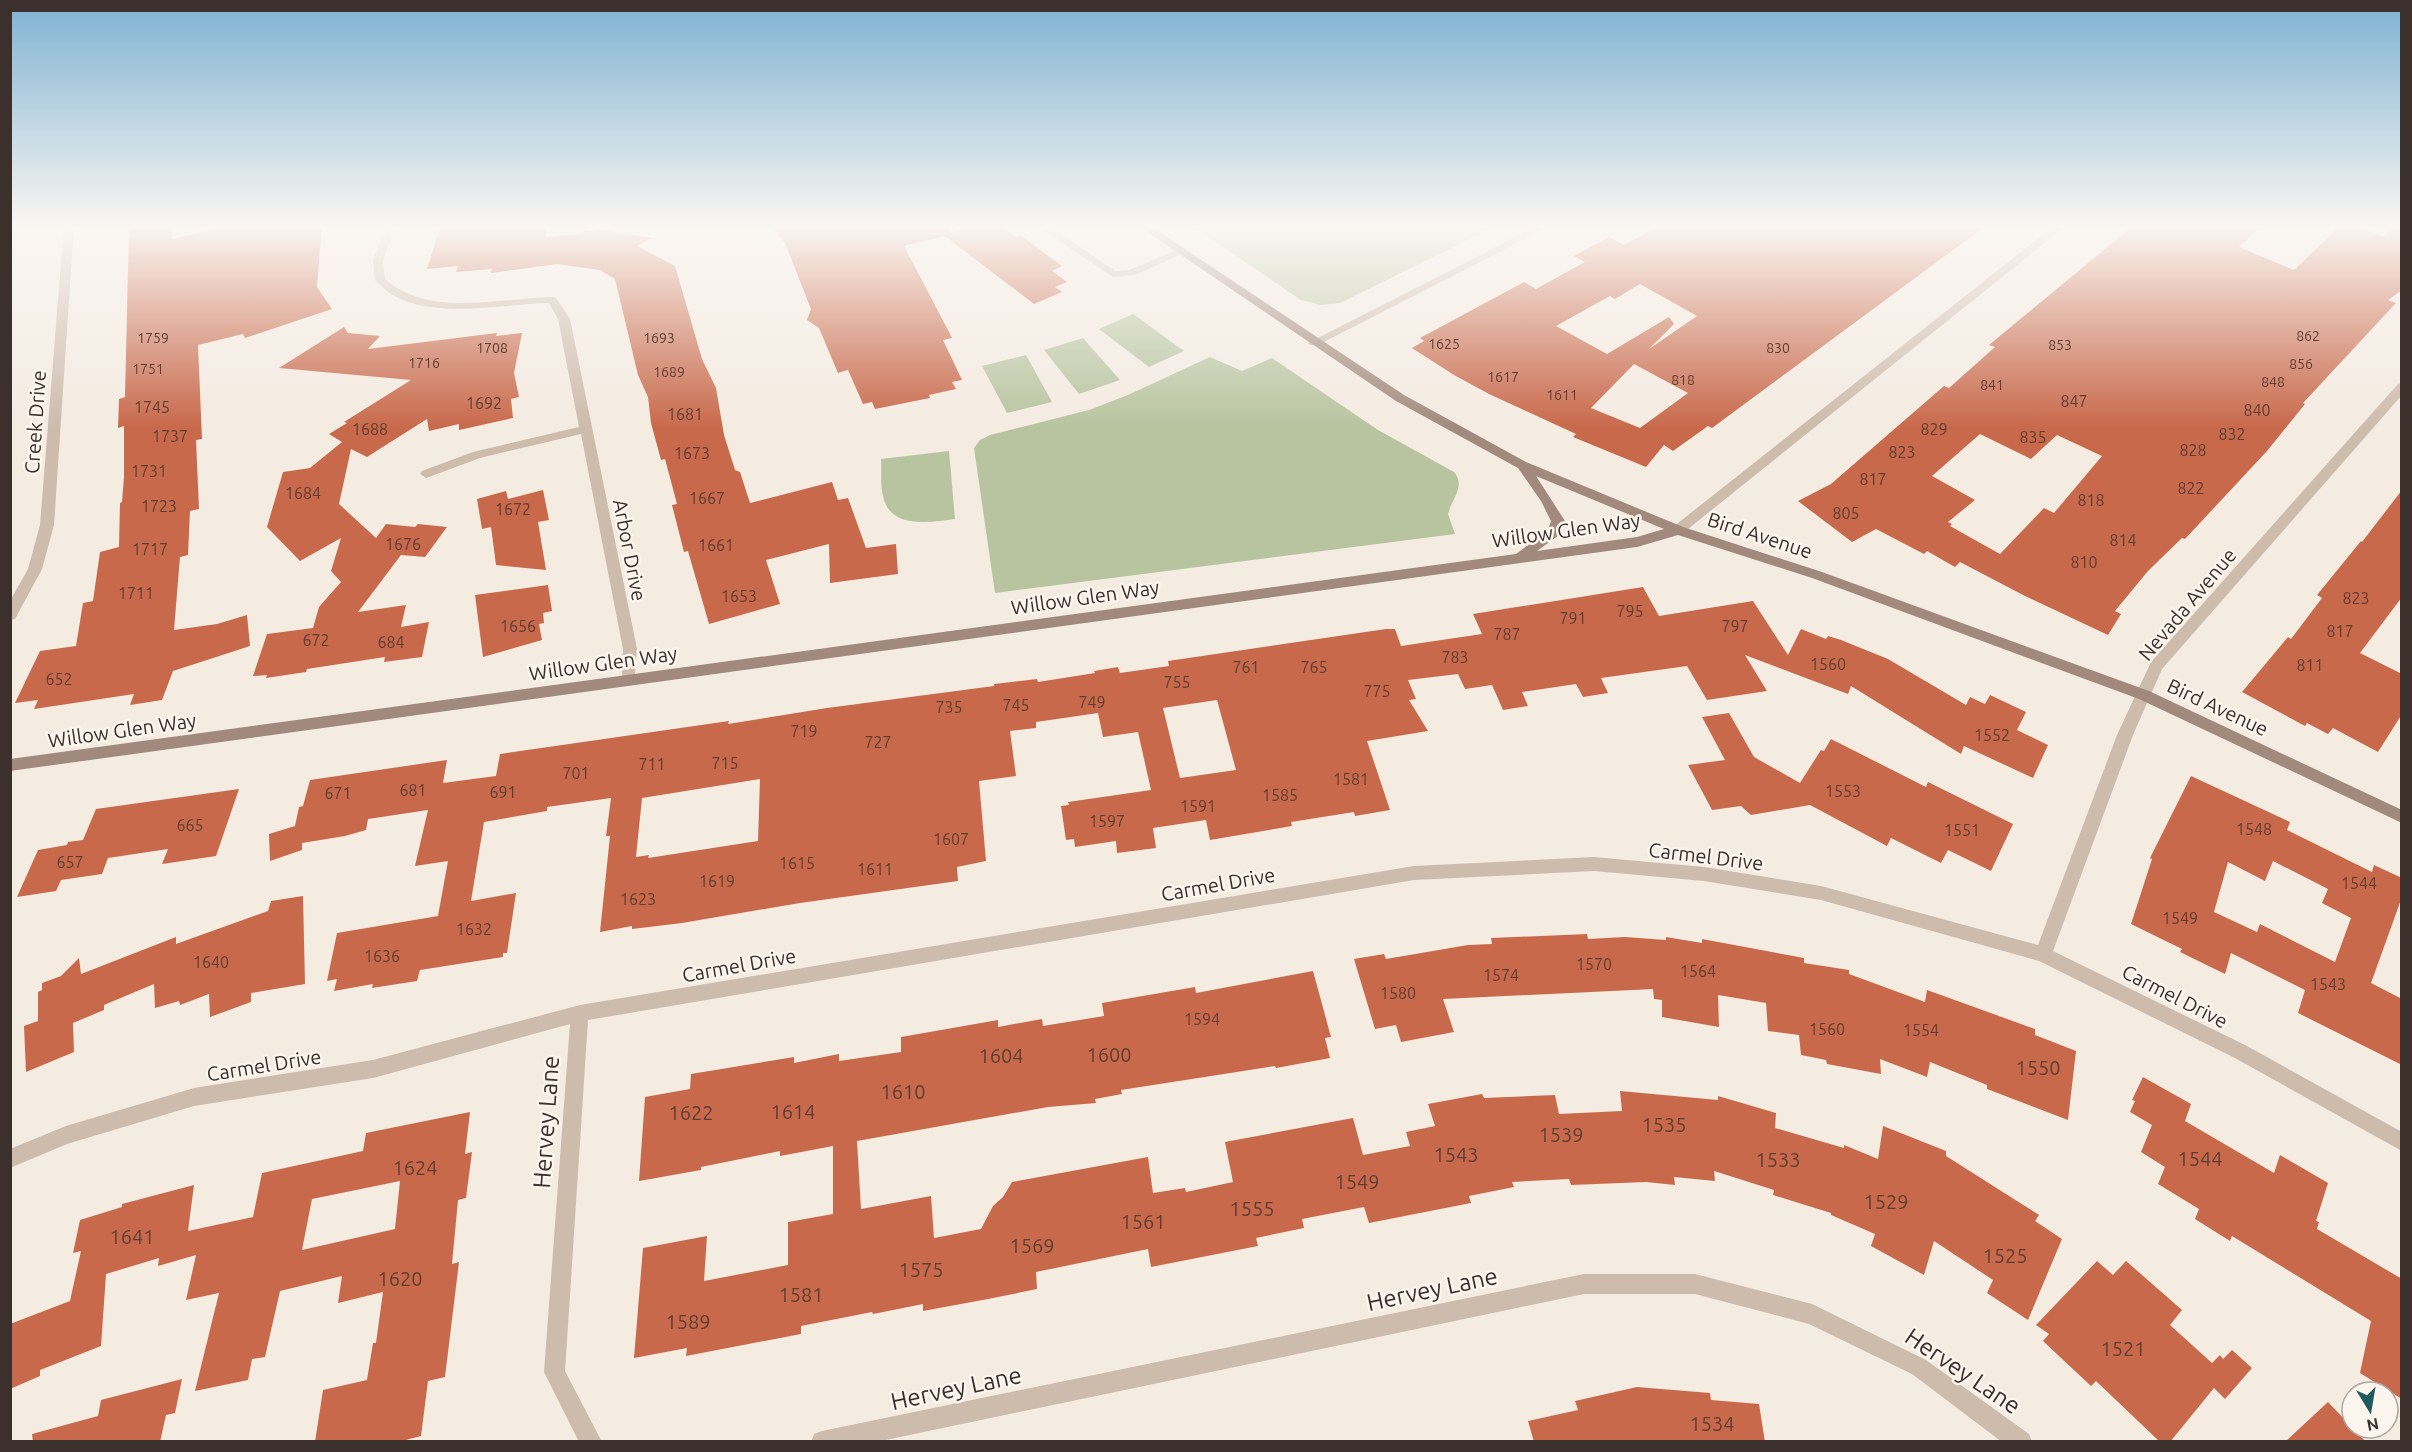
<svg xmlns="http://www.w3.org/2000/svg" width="2412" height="1452" font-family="Ubuntu,sans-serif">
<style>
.green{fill:#b8c4a0}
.building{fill:#c8694b;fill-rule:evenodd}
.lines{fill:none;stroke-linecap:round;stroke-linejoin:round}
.lane{fill:#cdbbac;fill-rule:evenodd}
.street{fill:#cdbbac;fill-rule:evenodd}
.secondary{fill:#a18a7d;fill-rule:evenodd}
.labels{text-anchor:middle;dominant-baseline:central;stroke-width:5;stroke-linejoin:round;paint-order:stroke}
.far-number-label{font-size:14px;fill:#5e3e33}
.number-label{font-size:16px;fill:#5e3e33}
.street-label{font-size:20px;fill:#3b302b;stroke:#fbf5ee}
.near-number-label{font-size:20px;fill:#5e3e33}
.near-street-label{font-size:24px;fill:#3b302b;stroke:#fbf5ee}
</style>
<rect width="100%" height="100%" fill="#f4ebe1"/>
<path class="green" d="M 1191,225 L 1498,225 L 1340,303 L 1321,305 L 1301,300 Z
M 1133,314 L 1184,351 L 1149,367 L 1099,329 Z
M 1083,338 L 1120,380 L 1079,394 L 1044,350 Z
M 1026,355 L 1052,402 L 1007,413 L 982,366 Z
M 1210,357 L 1242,371 L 1272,358 L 1378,430 L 1454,472 C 1466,486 1452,498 1448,514 L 1455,534 L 995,593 L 974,448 L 980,440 L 990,435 L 1089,410 L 1128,395 Z
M 949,451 L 955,519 C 930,522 890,530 883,496 C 880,485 882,471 881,459 Z"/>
<path class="building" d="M 140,225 L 172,225 L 172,239 L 235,225 L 322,225 L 317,287 L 332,309 L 245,338 L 243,334 L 198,345 L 202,439 L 196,440 L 199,509 L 190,511 L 188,555 L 180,557 L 174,630 L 217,624 L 247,615 L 250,646 L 173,671 L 162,700 L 130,705 L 134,694 L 34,709 L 38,700 L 15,703 L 40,651 L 76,646 L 83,603 L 93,601 L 100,552 L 119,547 L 120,503 L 122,502 L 124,477 L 124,426 L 118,428 L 119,399 L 125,397 L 129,227 Z
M 441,225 L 545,225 L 546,237 L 580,234 L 584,230 L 594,232 L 596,229 L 652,238 L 637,246 L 675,266 L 702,359 L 716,388 L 724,435 L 735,470 L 740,472 L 750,503 L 832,482 L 838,500 L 848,498 L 866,548 L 896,544 L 898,574 L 830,583 L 829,544 L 766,560 L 780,604 L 709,624 L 688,551 L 684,552 L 672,505 L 677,504 L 665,459 L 661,460 L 651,423 L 648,397 L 638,375 L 615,279 L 600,270 L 557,264 L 491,273 L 492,269 L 456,272 L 458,266 L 427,269 Z
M 770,225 L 949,225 L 950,233 L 977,225 L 1001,225 L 1016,237 L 1020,235 L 1062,266 L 1052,271 L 1067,282 L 1055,287 L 1062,292 L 1034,304 L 945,236 L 904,246 L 949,332 L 952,338 L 943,340 L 962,380 L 952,382 L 956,389 L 929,395 L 930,398 L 875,409 L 872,402 L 863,404 L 848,370 L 838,373 L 819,328 L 807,320 L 811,309 L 785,243 Z
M 1661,225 L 1987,225 L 1712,428 L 1708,426 L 1673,451 L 1664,445 L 1646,467 L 1573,437 L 1576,434 L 1489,394 L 1454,375 L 1412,348 L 1424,341 L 1420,338 L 1524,282 L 1536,289 L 1585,262 L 1574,256 L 1609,237 L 1624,245 ZM 1640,284 L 1697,316 L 1649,349 L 1674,324 L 1669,317 L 1607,354 L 1556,326 L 1610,296 L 1615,299 ZM 1634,364 L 1688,393 L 1640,428 L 1591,408 Z
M 2134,225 L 2263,225 L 2239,247 L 2294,270 L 2341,225 L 2352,225 L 2384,237 L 2394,225 L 2402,225 L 2402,290 L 2388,300 L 2396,303 L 2303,403 L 2305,404 L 2267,451 L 2185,539 L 2182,538 L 2148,571 L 2115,611 L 2121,614 L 2108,635 L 2025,596 L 1960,562 L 1955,567 L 1927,551 L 1924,554 L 1876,529 L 1852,542 L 1798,501 L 1831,484 L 1944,386 L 1949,388 L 1995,347 L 1989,345 ZM 1980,434 L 2031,459 L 2057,435 L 2102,456 L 2054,513 L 2044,508 L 2000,554 L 1950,526 L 1952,524 L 1948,522 L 1975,500 L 1932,476 Z
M 344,327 L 348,333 L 380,336 L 368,349 L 497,333 L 496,336 L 522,333 L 514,373 L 519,397 L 511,399 L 513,418 L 459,430 L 459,424 L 429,431 L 427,419 L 367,457 L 351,449 L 339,504 L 376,538 L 386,524 L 415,527 L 418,524 L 447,527 L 425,557 L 401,555 L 358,612 L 406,605 L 401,627 L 429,622 L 422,657 L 384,662 L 385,657 L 307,669 L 306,672 L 266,678 L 267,675 L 253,676 L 267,634 L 313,628 L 319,607 L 341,582 L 331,571 L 341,538 L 300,561 L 267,527 L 283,472 L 310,468 L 342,442 L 329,434 L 347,423 L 344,422 L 411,380 L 279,368 Z
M 543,490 L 549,520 L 538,522 L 546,570 L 496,565 L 491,527 L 482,529 L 477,499 L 506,491 L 508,499 Z
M 2402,490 L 2402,597 L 2360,653 L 2402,674 L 2402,714 L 2378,752 L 2333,728 L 2328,734 L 2307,723 L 2305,726 L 2242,692 L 2288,637 L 2291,639 L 2322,598 L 2317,595 L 2361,541 L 2362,542 Z
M 548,585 L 552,611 L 543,613 L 544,623 L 539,624 L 542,640 L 483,657 L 475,595 Z
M 1643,587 L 1659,616 L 1753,601 L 1788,655 L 1801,629 L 1826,639 L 1828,636 L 1841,640 L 1888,659 L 1966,705 L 1970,697 L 1985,704 L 1990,695 L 2026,712 L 2017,730 L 2048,745 L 2033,778 L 1964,746 L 1961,754 L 1851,686 L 1848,694 L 1745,655 L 1767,691 L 1707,700 L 1687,666 L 1601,678 L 1608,693 L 1583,697 L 1576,684 L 1522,692 L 1528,706 L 1503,710 L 1492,685 L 1465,689 L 1458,674 L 1408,680 L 1416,699 L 1409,700 L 1428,731 L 1367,741 L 1390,810 L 1355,816 L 1354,812 L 1291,822 L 1292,826 L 1210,840 L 1206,820 L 1153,828 L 1156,848 L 1117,853 L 1116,841 L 1075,847 L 1074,839 L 1066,840 L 1061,806 L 1069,805 L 1068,802 L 1151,790 L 1138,732 L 1103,737 L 1098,713 L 1036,722 L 1036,728 L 1010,731 L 1016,776 L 979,781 L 986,861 L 957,867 L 958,881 L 800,903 L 682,923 L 632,929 L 632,926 L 600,932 L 610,836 L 606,836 L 611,798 L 547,807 L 547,811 L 484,822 L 471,901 L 516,893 L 507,953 L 503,953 L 503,957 L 420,970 L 417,981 L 372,988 L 373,984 L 334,991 L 337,979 L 327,981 L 337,933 L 438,916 L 448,861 L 415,866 L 428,810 L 368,819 L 366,830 L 345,836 L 302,843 L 302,850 L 270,861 L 269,834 L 295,826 L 299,807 L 303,806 L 310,780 L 447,760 L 443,783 L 496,776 L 500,754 L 611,738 L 729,721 L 728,724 L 827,708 L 994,686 L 994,684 L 1037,679 L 1038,682 L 1095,673 L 1094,671 L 1118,667 L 1120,673 L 1169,666 L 1168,661 L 1386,629 L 1395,629 L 1401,646 L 1482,634 L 1473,614 ZM 1217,700 L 1236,770 L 1180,778 L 1163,708 ZM 760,779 L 758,841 L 648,858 L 649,855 L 636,857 L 642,798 Z
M 1729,713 L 1754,757 L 1800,783 L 1821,750 L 1824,751 L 1831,739 L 1926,787 L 1928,782 L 2013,824 L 1991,871 L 1948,850 L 1941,863 L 1891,838 L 1887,846 L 1810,805 L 1751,815 L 1741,806 L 1712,810 L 1688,765 L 1725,760 L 1702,717 Z
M 2191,776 L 2290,822 L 2287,830 L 2372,872 L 2374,865 L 2402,878 L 2402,897 L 2371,983 L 2402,999 L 2402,1065 L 2298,1013 L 2305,990 L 2231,953 L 2225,974 L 2180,952 L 2182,949 L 2131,924 L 2152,859 L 2150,858 ZM 2273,861 L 2328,889 L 2322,903 L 2351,918 L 2335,962 L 2260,924 L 2257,932 L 2214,912 L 2228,862 L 2265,881 Z
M 239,789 L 216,856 L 162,864 L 168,849 L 108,858 L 102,874 L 61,880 L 56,891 L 17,897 L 38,850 L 67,845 L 68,842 L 83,840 L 96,809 Z
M 303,896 L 305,984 L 251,993 L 251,1002 L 210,1017 L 209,994 L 180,1005 L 179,1001 L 155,1008 L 154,984 L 104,1005 L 104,1010 L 73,1023 L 74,1052 L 26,1072 L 24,1026 L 38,1021 L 38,992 L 42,990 L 42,983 L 61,976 L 79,958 L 81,974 L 176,937 L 176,944 L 268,911 L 271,901 Z
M 1587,934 L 1588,939 L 1625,937 L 1666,940 L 1666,937 L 1702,943 L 1702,939 L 1804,958 L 1804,963 L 1849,970 L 1849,974 L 1925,1002 L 1927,990 L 2035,1029 L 2035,1035 L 2076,1051 L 2068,1120 L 1987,1089 L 1987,1085 L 1930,1062 L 1927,1077 L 1880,1059 L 1881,1074 L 1827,1064 L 1826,1060 L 1801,1055 L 1799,1035 L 1768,1031 L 1766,1003 L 1718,995 L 1719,1027 L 1662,1017 L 1662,1000 L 1654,999 L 1653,989 L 1443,999 L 1454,1032 L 1401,1042 L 1396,1025 L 1375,1029 L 1354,959 L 1384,954 L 1386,959 L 1468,945 L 1492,944 L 1491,938 Z
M 1313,971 L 1331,1037 L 1325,1038 L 1330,1058 L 1276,1068 L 1275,1066 L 1121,1090 L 1122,1094 L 1095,1099 L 1096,1103 L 1048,1107 L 857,1141 L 861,1209 L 931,1196 L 934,1238 L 981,1229 L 993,1206 L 1003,1197 L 1012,1182 L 1148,1157 L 1153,1193 L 1185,1188 L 1186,1192 L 1233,1182 L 1225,1142 L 1353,1118 L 1363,1155 L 1410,1146 L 1406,1132 L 1435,1126 L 1428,1104 L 1482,1094 L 1484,1098 L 1555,1095 L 1559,1114 L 1622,1111 L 1620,1091 L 1718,1100 L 1718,1096 L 1776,1113 L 1775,1128 L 1844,1148 L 1844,1145 L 1878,1159 L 1883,1126 L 1946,1151 L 1946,1156 L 2039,1215 L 2035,1221 L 2062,1239 L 2028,1320 L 1987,1293 L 1993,1280 L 1934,1241 L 1924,1275 L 1871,1246 L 1875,1234 L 1831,1215 L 1831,1213 L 1773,1195 L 1774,1190 L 1714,1171 L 1715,1181 L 1674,1177 L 1675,1185 L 1646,1182 L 1571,1185 L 1569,1179 L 1512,1182 L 1514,1187 L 1469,1196 L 1471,1203 L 1369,1223 L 1364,1207 L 1302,1219 L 1304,1228 L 1256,1238 L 1258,1246 L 1151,1267 L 1148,1249 L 1036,1272 L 1037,1289 L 988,1299 L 923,1311 L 923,1304 L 873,1314 L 872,1312 L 801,1326 L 801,1334 L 686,1356 L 687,1348 L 634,1358 L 643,1248 L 707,1236 L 704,1281 L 788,1265 L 788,1222 L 833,1214 L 833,1146 L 780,1156 L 780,1151 L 701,1167 L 701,1170 L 639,1181 L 645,1097 L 690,1089 L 691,1074 L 794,1057 L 794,1063 L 839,1054 L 839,1061 L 901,1052 L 901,1037 L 998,1020 L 998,1027 L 1042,1019 L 1043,1026 L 1104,1016 L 1102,1003 L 1195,987 L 1196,993 Z
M 2143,1077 L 2191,1104 L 2185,1121 L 2274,1173 L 2280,1155 L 2328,1183 L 2316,1221 L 2319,1222 L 2317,1229 L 2402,1279 L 2402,1399 L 2360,1373 L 2371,1321 L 2232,1236 L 2230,1241 L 2195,1219 L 2199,1209 L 2158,1184 L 2165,1167 L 2141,1152 L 2152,1125 L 2130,1112 L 2135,1101 L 2132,1100 Z
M 470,1112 L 465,1154 L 472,1152 L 466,1198 L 458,1200 L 452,1264 L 459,1262 L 445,1377 L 428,1381 L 421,1436 L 398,1442 L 315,1442 L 323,1390 L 367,1380 L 373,1343 L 376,1343 L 383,1292 L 338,1303 L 342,1276 L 280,1291 L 265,1357 L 252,1359 L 248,1380 L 195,1391 L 219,1293 L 186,1300 L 196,1255 L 158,1266 L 159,1258 L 106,1274 L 101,1346 L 40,1370 L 40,1376 L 10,1389 L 10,1324 L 70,1301 L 81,1251 L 73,1253 L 80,1220 L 122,1207 L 122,1204 L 194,1185 L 188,1231 L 253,1217 L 262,1173 L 363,1151 L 366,1133 ZM 400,1181 L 395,1229 L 302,1250 L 312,1199 Z
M 2097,1261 L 2113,1275 L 2126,1261 L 2182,1310 L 2170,1325 L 2212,1363 L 2220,1355 L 2223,1359 L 2232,1350 L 2252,1368 L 2225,1399 L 2214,1388 L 2170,1442 L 2160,1442 L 2096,1381 L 2091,1386 L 2043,1341 L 2049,1334 L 2036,1325 Z
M 182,1379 L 175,1413 L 166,1415 L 160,1442 L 33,1442 L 32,1434 L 98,1416 L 101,1400 Z
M 1637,1387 L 1710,1393 L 1711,1400 L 1759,1404 L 1765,1442 L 1534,1442 L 1528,1421 L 1578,1410 L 1575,1401 Z
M 2328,1402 L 2366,1442 L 2285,1442 Z"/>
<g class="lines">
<path class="lane" d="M 1036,225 L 1048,225 L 1115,271 L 1129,270 L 1177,250 L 1185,250 L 1186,252 L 1135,275 L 1113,277 Z"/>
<path class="street" d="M 64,225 L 74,225 L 54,525 L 42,569 L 15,619 L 10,620 L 10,601 L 28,569 L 40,525 Z
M 386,225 L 396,225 L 383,261 L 385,279 C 429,318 499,298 552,297 L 556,298 L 570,319 L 637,649 L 634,683 L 624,683 L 622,679 L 623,649 L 581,434 L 480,458 L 426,478 L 420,474 L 422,471 L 473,452 L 579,427 L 558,319 L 549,303 C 496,304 413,325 375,280 L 373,261 Z
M 1539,225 L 1552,225 L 1318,345 L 1310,345 L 1308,343 Z
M 2055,225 L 2067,225 L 1683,533 L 1673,533 L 1671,530 L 1673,527 Z
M 2402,383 L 2402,395 L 2162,669 L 2133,735 L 2053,951 L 2245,1045 L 2402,1132 L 2402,1151 L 2233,1057 L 2039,961 L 1821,900 L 1704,881 L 1594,871 L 1414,880 L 588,1020 L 565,1371 L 602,1442 L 579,1442 L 544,1372 L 570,1024 L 373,1078 L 194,1106 L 67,1144 L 10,1168 L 10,1149 L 66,1126 L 194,1088 L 373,1060 L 580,1005 L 1414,866 L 1594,857 L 1704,867 L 1821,886 L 2038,945 L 2117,735 L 2151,662 L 2398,384 Z
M 1584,1274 L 1695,1274 L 1812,1304 L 1926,1360 L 2029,1434 L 2032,1442 L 2002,1442 L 1912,1374 L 1809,1324 L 1695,1294 L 1584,1294 L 876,1442 L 811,1442 L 814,1434 L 822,1431 Z"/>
<path class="secondary" d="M 1137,225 L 1149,225 L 1404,395 L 1526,462 L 1683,527 L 1822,572 L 2149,691 L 2402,810 L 2402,823 L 2139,699 L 1812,578 L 1678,535 L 1637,547 L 10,771 L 10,759 L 1516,554 L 1548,530 L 1551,521 L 1541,501 L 1518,468 L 1396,401 ZM 1536,476 L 1664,529 L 1637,537 L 1537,551 L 1559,535 L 1565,521 Z"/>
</g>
<linearGradient id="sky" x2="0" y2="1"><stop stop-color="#7eb2d2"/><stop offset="0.53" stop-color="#faf6f2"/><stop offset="1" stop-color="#faf6f2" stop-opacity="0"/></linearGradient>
<rect width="2412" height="428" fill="url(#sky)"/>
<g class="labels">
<g class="far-number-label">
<text x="2308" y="336">862</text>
<text x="153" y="338">1759</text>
<text x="659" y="338">1693</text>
<text x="1444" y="344">1625</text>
<text x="2060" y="345">853</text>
<text x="492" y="348">1708</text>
<text x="1778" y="348">830</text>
<text x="424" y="363">1716</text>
<text x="2301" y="364">856</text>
<text x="148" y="369">1751</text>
<text x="669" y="372">1689</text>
<text x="1503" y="377">1617</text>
<text x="1683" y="380">818</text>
<text x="2273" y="382">848</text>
<text x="1992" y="385">841</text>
<text x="1562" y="395">1611</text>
</g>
<g class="number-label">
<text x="2074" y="401">847</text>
<text x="484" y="403">1692</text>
<text x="152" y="407">1745</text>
<text x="2257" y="410">840</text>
<text x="685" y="414">1681</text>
<text x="370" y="429">1688</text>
<text x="1934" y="429">829</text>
<text x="2232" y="434">832</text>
<text x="170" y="436">1737</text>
<text x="2033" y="437">835</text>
<text x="2193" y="450">828</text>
<text x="1902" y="452">823</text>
<text x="692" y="453">1673</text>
<text x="149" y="471">1731</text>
<text x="1873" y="479">817</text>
<text x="2191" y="488">822</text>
<text x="303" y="493">1684</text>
<text x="707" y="498">1667</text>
<text x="2091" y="500">818</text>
<text x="159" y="506">1723</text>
<text x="513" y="509">1672</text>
<text x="1846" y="513">805</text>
<text x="2123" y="540">814</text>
<text x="403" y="544">1676</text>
<text x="716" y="545">1661</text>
<text x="150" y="549">1717</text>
<text x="2084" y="562">810</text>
<text x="136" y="593">1711</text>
<text x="739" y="596">1653</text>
<text x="2356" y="598">823</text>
<text x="1630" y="611">795</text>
<text x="1573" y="618">791</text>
<text x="518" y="626">1656</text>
<text x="1735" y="626">797</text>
<text x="2340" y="631">817</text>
<text x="1507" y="634">787</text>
<text x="316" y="640">672</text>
<text x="391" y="642">684</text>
<text x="1455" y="657">783</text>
<text x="1828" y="664">1560</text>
<text x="2310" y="665">811</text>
<text x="1246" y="667">761</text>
<text x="1314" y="667">765</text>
<text x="59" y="679">652</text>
<text x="1177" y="682">755</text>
<text x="1377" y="691">775</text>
<text x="1092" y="702">749</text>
<text x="1016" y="705">745</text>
<text x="949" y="707">735</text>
<text x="804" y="731">719</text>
<text x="1992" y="735">1552</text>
<text x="878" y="742">727</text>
<text x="725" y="763">715</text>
<text x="652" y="764">711</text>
<text x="576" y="773">701</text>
<text x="1351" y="779">1581</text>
<text x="413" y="790">681</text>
<text x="1843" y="791">1553</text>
<text x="503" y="792">691</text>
<text x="338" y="793">671</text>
<text x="1280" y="795">1585</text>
<text x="1198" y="806">1591</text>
<text x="1107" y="821">1597</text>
<text x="190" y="825">665</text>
<text x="2254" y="829">1548</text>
<text x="1962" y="830">1551</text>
<text x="951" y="839">1607</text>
<text x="70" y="862">657</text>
<text x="797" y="863">1615</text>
<text x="875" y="869">1611</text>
<text x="717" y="881">1619</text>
<text x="2359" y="883">1544</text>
<text x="638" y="899">1623</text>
<text x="2180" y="918">1549</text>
<text x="474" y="929">1632</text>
<text x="382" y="956">1636</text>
<text x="211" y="962">1640</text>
<text x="1594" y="964">1570</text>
<text x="1698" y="971">1564</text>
<text x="1501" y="975">1574</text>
<text x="2328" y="984">1543</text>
<text x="1398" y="993">1580</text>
<text x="1202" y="1019">1594</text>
<text x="1827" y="1029">1560</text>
<text x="1921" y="1030">1554</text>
</g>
<g class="street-label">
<text transform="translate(35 422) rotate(-86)">Creek Drive</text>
<text transform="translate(1566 530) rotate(-8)">Willow Glen Way</text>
<text transform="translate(1760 535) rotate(18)">Bird Avenue</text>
<text transform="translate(630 550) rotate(79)">Arbor Drive</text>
<text transform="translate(1085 597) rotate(-8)">Willow Glen Way</text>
<text transform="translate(2187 604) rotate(-50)">Nevada Avenue</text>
<text transform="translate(603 663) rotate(-8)">Willow Glen Way</text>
<text transform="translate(2218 707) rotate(25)">Bird Avenue</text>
<text transform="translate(122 730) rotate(-8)">Willow Glen Way</text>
<text transform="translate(1706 856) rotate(7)">Carmel Drive</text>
<text transform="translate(1218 884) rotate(-10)">Carmel Drive</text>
<text transform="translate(739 965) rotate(-10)">Carmel Drive</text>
<text transform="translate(2175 996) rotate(27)">Carmel Drive</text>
<text transform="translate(264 1065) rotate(-9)">Carmel Drive</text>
</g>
<g class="near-number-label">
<text x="1109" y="1054">1600</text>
<text x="1001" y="1055">1604</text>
<text x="2038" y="1067">1550</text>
<text x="903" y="1091">1610</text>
<text x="793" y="1111">1614</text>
<text x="691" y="1112">1622</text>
<text x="1664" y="1124">1535</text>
<text x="1561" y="1134">1539</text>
<text x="1456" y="1154">1543</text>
<text x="2200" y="1158">1544</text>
<text x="1778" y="1159">1533</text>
<text x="415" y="1167">1624</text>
<text x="1357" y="1181">1549</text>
<text x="1886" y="1201">1529</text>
<text x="1252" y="1208">1555</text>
<text x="1143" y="1221">1561</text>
<text x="132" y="1236">1641</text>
<text x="1032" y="1245">1569</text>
<text x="2005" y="1255">1525</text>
<text x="921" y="1269">1575</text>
<text x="400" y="1278">1620</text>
<text x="801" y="1294">1581</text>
<text x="688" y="1321">1589</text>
<text x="2123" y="1348">1521</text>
<text x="1712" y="1423">1534</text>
</g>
<g class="near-street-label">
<text transform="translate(546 1122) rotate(-86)">Hervey Lane</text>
<text transform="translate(1432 1289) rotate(-12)">Hervey Lane</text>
<text transform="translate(1963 1371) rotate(34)">Hervey Lane</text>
<text transform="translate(956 1388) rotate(-12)">Hervey Lane</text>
</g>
</g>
<rect width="2412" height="1452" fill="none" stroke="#3b302b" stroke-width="24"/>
<g transform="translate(2370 1410) rotate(169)"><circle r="28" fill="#fbf5ee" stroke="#aea6a0" stroke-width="1.5"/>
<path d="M0-4.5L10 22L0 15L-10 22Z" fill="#1f5a5e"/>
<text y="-9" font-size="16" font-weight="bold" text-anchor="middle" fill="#3b302b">N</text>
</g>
</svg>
